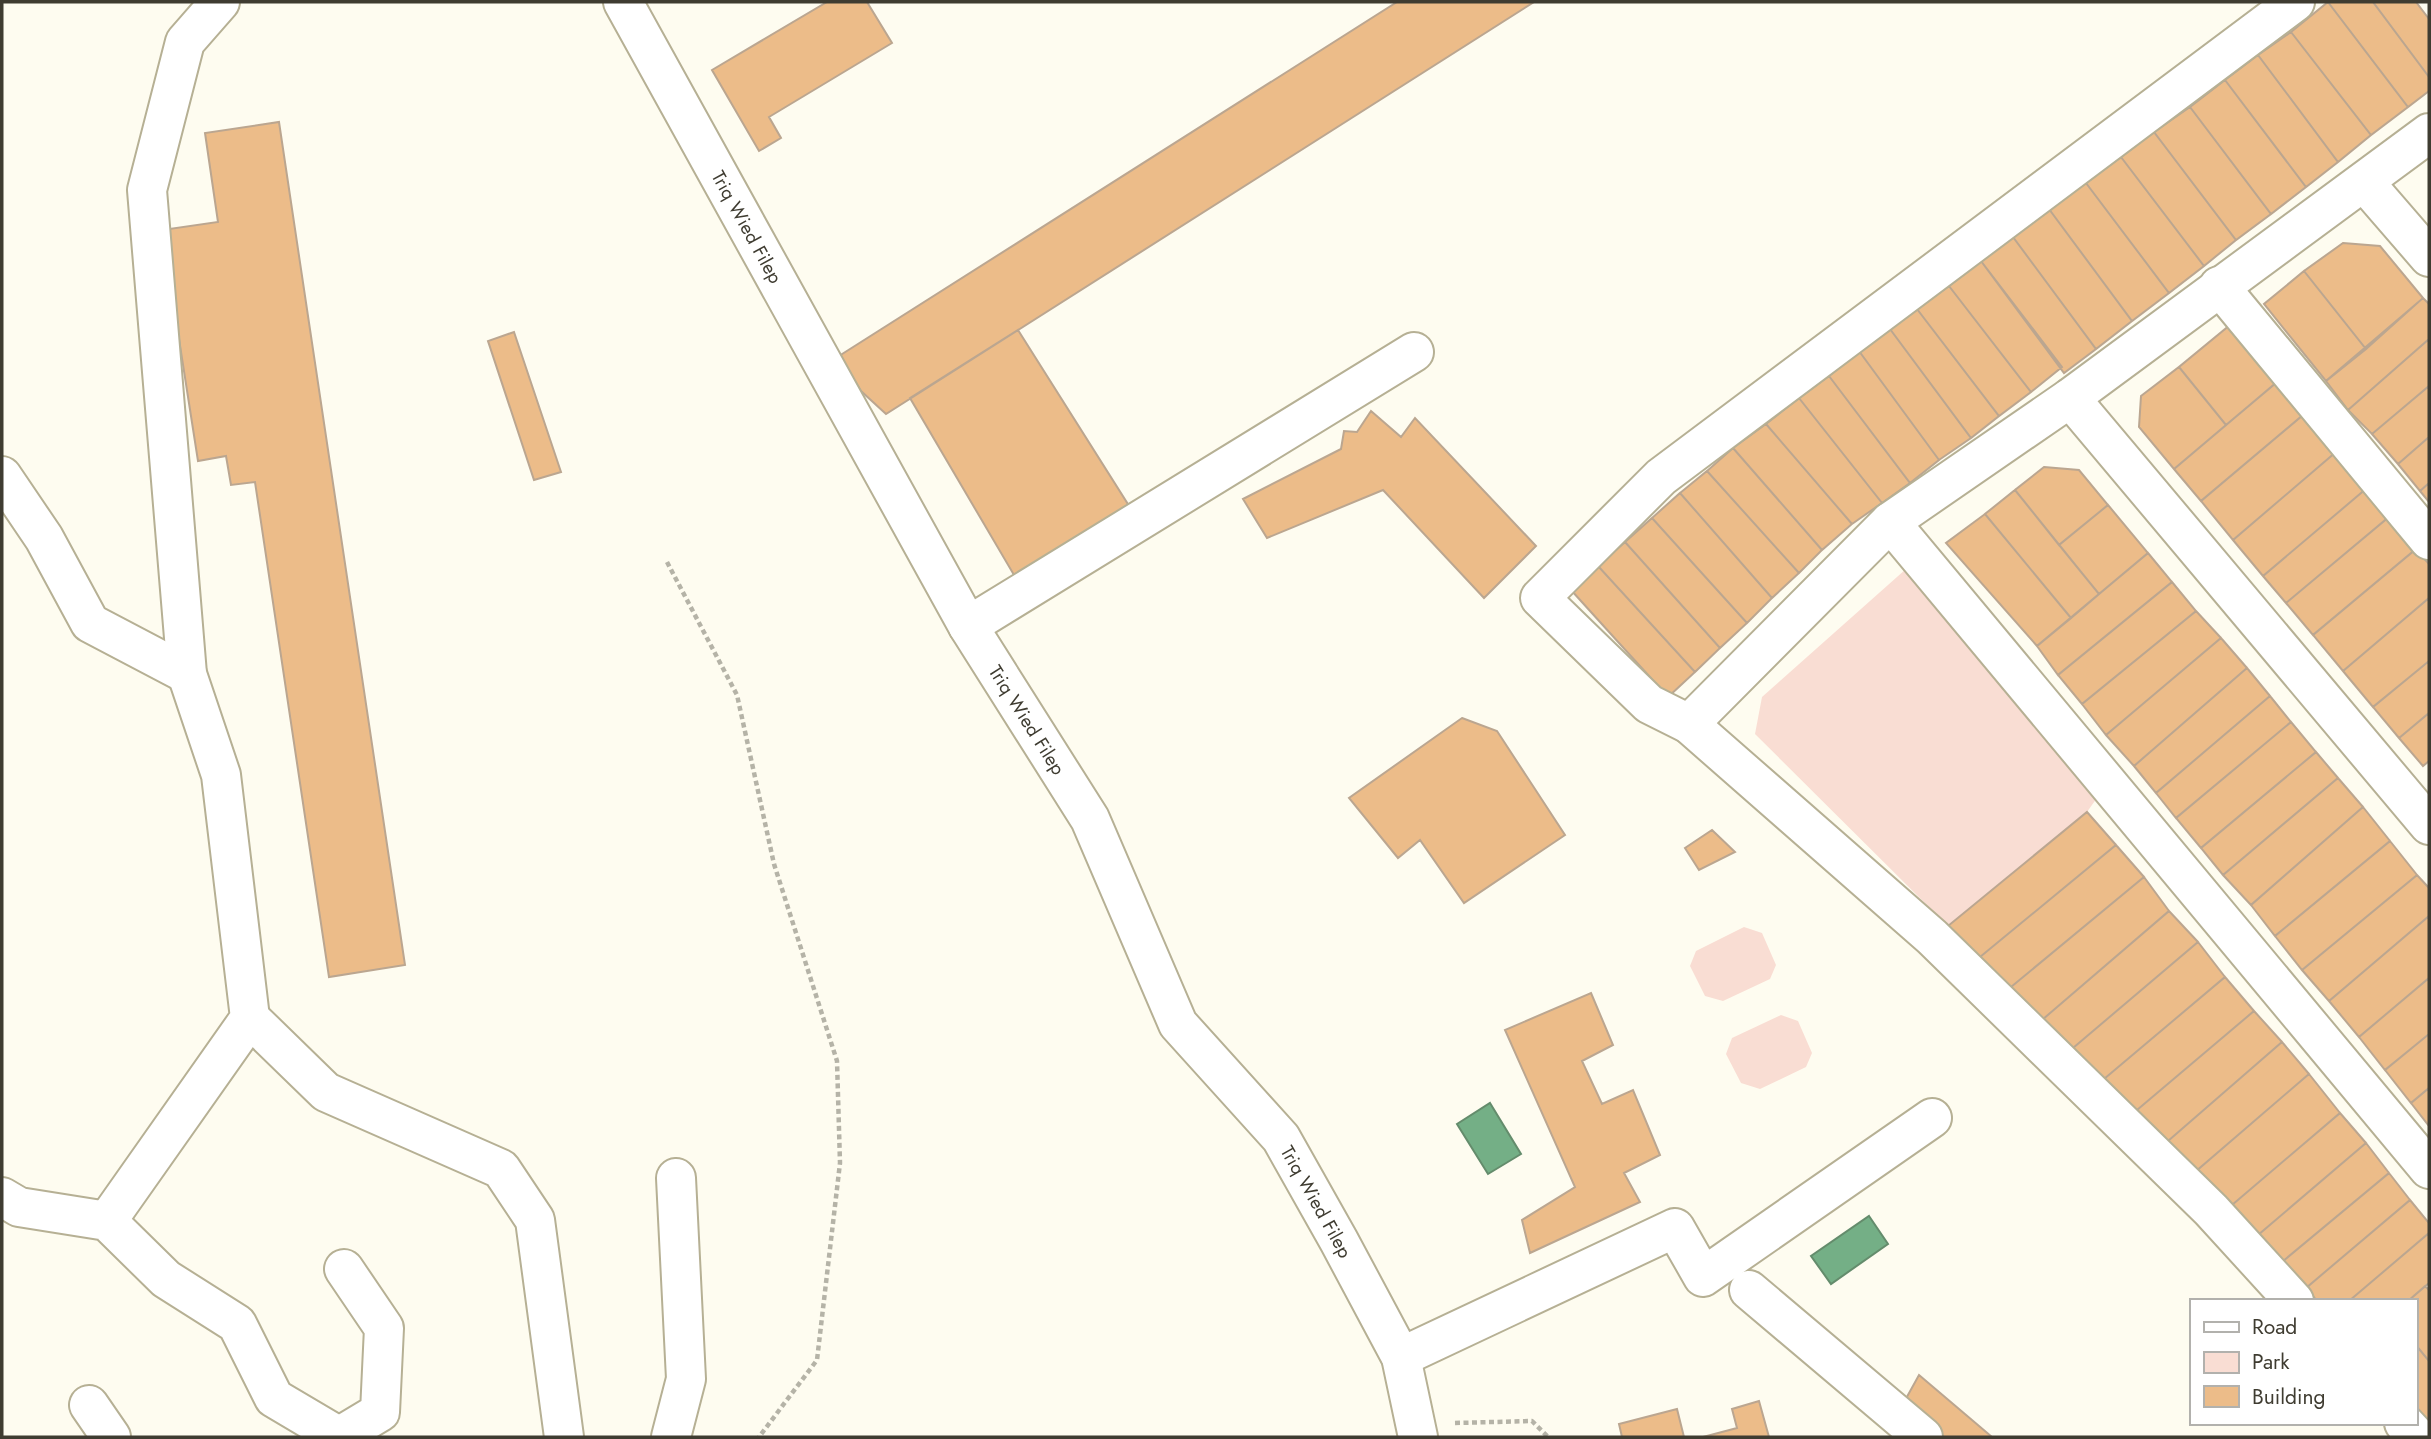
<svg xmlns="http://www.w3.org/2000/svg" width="2431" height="1439" font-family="Jost,sans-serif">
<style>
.green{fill:#f9ddd3}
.water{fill:#74af86;stroke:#648c6c;stroke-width:2}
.building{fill:#ecbc89;stroke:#bba690;stroke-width:2}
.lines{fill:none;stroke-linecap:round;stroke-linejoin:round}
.minor-casing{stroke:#b6b094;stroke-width:42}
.path{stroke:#b5b3a7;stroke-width:4.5;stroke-dasharray:5 3.5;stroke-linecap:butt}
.minor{stroke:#fff;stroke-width:38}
.labels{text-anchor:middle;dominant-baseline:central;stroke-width:5;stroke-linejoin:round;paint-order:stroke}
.street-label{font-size:19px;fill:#3f3c31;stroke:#fff}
</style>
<rect width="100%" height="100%" fill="#fefcf0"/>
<path class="green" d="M 1906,569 L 2099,795 L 2087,812 L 1948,926 L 1755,734 L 1762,697 Z
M 1744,927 L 1762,933 L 1776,965 L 1770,979 L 1723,1001 L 1705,996 L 1690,966 L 1696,951 Z
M 1781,1015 L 1798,1021 L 1812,1053 L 1806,1067 L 1760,1089 L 1741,1083 L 1726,1054 L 1732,1038 Z"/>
<path class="water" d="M 1490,1103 L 1521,1154 L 1488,1174 L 1457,1124 Z
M 1869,1216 L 1888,1244 L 1831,1284 L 1811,1256 Z"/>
<path class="building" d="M 827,2 L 867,2 L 892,43 L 769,117 L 781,138 L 759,151 L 712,70 Z
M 1397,2 L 1534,2 L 886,414 L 861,391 L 839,356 Z
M 2328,2 L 2373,2 L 2429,77 L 2429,91 L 2408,107 Z
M 2328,2 L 2408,107 L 2371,135 L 2291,32 Z
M 2373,2 L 2416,2 L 2429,19 L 2429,77 Z
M 2291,32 L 2371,135 L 2338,162 L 2258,55 Z
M 2258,55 L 2338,162 L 2306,187 L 2225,80 Z
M 2225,80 L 2306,187 L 2271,214 L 2190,107 Z
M 2190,107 L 2271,214 L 2236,240 L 2154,132 Z
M 279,122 L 405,965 L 329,977 L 255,482 L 231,485 L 226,456 L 198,461 L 162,230 L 218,222 L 205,133 Z
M 2154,132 L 2236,240 L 2204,266 L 2121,157 Z
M 2121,157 L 2204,266 L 2169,293 L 2086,183 Z
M 2086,183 L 2169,293 L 2132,321 L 2049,209 Z
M 2049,209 L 2132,321 L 2096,349 L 2013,237 Z
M 2013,237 L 2096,349 L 2064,373 L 1981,261 Z
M 2343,243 L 2380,246 L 2423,298 L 2366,349 L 2304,271 Z
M 1981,261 L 2062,367 L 2031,392 L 1949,286 Z
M 2304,271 L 2366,349 L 2326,381 L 2264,304 Z
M 1949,286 L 2031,392 L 1999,416 L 1917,309 Z
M 2423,298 L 2429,304 L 2429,339 L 2348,410 L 2326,381 Z
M 1917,309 L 1999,416 L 1971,438 L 1890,329 Z
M 2230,325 L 2277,382 L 2226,425 L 2179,367 Z
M 1890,329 L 1971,438 L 1939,460 L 1859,351 Z
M 1018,330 L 1131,509 L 1014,575 L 910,398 Z
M 514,332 L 561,472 L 534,480 L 488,341 Z
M 2429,339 L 2429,386 L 2372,434 L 2348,410 Z
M 1859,351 L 1939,460 L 1910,483 L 1829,376 Z
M 2179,367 L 2226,425 L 2174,469 L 2139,427 L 2141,396 Z
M 1829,376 L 1910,483 L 1882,503 L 1799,398 Z
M 2277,382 L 2303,415 L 2201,501 L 2174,469 Z
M 2429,386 L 2429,437 L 2398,464 L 2372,434 Z
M 1799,398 L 1882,503 L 1852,524 L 1766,424 Z
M 1371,411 L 1401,437 L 1415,418 L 1536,546 L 1484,598 L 1383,490 L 1267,538 L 1243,499 L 1341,449 L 1344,431 L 1357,432 Z
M 2303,415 L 2336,452 L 2233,540 L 2201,501 Z
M 1766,424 L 1852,524 L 1822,550 L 1733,448 Z
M 2429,437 L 2429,483 L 2420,491 L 2398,464 Z
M 1733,448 L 1822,550 L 1799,573 L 1707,471 Z
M 2336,452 L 2367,488 L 2263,576 L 2233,540 Z
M 2044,467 L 2079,470 L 2108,505 L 2059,545 L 2015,490 Z
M 1707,471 L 1799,573 L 1772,598 L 1680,493 Z
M 2429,483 L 2429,502 L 2420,491 Z
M 2367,488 L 2390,516 L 2286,603 L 2263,576 Z
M 2015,490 L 2099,594 L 2071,618 L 1985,514 Z
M 1680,493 L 1772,598 L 1747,623 L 1652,518 Z
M 2108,505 L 2148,553 L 2099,594 L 2059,545 Z
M 1985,514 L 2071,618 L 2037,646 L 1946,543 Z
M 2390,516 L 2416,549 L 2313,635 L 2286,603 Z
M 1652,518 L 1747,623 L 1720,648 L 1625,542 Z
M 1625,542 L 1720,648 L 1695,672 L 1598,566 Z
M 2416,549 L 2429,564 L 2429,598 L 2343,671 L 2313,635 Z
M 2148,553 L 2172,582 L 2058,675 L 2037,646 Z
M 1598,566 L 1695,672 L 1668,697 L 1571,590 Z
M 2172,582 L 2196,611 L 2082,704 L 2058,675 Z
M 2429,598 L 2429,661 L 2373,707 L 2343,671 Z
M 2196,611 L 2221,638 L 2106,735 L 2082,704 Z
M 2221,638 L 2247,668 L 2134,766 L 2106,735 Z
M 2429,661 L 2429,713 L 2399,738 L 2373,707 Z
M 2247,668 L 2270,696 L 2156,793 L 2134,766 Z
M 2270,696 L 2291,722 L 2176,818 L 2156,793 Z
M 2429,713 L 2429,761 L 2423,766 L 2399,738 Z
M 1462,718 L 1497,731 L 1565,835 L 1464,903 L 1420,840 L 1398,858 L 1349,798 Z
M 2291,722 L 2316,752 L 2201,848 L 2176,818 Z
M 2316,752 L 2338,778 L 2223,875 L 2201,848 Z
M 2338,778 L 2363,807 L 2251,905 L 2223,875 Z
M 2363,807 L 2390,841 L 2275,936 L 2251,905 Z
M 2087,812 L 2116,845 L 1980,957 L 1948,926 Z
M 1712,830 L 1735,852 L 1699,870 L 1685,848 Z
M 2390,841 L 2417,875 L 2302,970 L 2275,936 Z
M 2116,845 L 2144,877 L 2011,987 L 1980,957 Z
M 2417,875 L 2429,888 L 2429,916 L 2329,1001 L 2302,970 Z
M 2144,877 L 2169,911 L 2042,1020 L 2011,987 Z
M 2169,911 L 2198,942 L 2073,1048 L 2042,1020 Z
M 2429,916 L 2429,978 L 2359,1037 L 2329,1001 Z
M 2198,942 L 2225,977 L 2104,1079 L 2073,1048 Z
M 2225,977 L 2254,1011 L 2137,1110 L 2104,1079 Z
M 2429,978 L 2429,1034 L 2385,1070 L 2359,1037 Z
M 1591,993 L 1613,1045 L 1582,1061 L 1602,1104 L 1633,1090 L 1660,1155 L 1624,1173 L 1640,1202 L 1530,1253 L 1522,1220 L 1575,1187 L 1505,1030 Z
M 2254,1011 L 2282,1042 L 2168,1141 L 2137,1110 Z
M 2429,1034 L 2429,1088 L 2411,1103 L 2385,1070 Z
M 2282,1042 L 2309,1074 L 2195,1172 L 2168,1141 Z
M 2309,1074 L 2340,1113 L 2232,1205 L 2195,1172 Z
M 2429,1088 L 2429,1126 L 2411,1103 Z
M 2340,1113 L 2366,1143 L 2258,1235 L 2232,1205 Z
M 2366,1143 L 2389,1173 L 2282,1262 L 2258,1235 Z
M 2389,1173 L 2410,1200 L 2306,1288 L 2282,1262 Z
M 2410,1200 L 2429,1223 L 2429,1233 L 2349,1301 L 2317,1301 L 2306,1288 Z
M 2429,1233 L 2429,1283 L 2408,1301 L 2349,1301 Z
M 2425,1286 L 2429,1290 L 2429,1361 L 2415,1344 L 2415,1301 L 2408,1301 Z
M 2415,1344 L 2429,1361 L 2429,1431 L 2415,1416 Z
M 1919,1375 L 1992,1437 L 1928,1437 L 1898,1413 Z
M 1759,1401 L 1769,1437 L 1703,1437 L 1737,1428 L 1732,1409 Z
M 1677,1409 L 1684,1437 L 1622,1437 L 1619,1424 Z"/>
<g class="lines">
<g class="minor-casing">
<g id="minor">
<path id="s1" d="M 623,2 L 968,626 L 1090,819 L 1178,1024 L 1281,1138 L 1339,1241 L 1401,1357 L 1418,1437"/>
<path d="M 2365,183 L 2429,257"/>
<path d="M 2219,286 L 2429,540"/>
<path d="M 2070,398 L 2429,825"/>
<path d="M 2,476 L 44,538 L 90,623 L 187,674"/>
<path d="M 1890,522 L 2429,1169"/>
<path d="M 968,626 L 1414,352"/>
<path d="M 1689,724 L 1890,522 L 2070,398 L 2429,133"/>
<path d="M 250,1018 L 326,1092 L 501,1169 L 535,1220 L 564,1437"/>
<path d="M 2,1197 L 19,1207 L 107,1221 L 166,1279 L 237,1324 L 274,1398 L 340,1437"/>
<path d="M 107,1221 L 250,1018 L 221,775 L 187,674 L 147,190 L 185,42 L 220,2"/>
<path d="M 1749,1290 L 1923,1437"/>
<path d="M 2294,1301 L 2211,1210 L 1932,937 L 1689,724 L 1649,704 L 1540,598 L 1661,477 L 2295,2"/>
<path d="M 1401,1357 L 1675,1228 L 1703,1277 L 1932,1118"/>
<path d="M 89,1405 L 111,1437"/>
<path d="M 2404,1423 L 2417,1437"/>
<path d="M 340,1436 L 380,1412 L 384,1328 L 344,1269"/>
<path d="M 671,1437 L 686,1379 L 676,1178"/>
</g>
</g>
<path class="path" d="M 667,562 L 737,695 L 774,864 L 837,1061 L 840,1163 L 817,1360 L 759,1437
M 1455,1423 L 1532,1421 L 1548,1437"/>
<use href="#minor" class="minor"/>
</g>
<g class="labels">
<g class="street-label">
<text stroke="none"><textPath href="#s1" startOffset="257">Triq Wied Filep</textPath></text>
<text stroke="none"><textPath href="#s1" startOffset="824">Triq Wied Filep</textPath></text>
<text stroke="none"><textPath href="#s1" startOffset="1391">Triq Wied Filep</textPath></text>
</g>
</g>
<rect width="2431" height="1439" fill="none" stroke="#3f3c31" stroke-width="7"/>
<rect x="2190" y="1299" width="228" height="126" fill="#ffffff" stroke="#b2b1ad" stroke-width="2"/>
<rect x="2204" y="1322" width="35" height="10" fill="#ffffff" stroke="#b2b1ad" stroke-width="2"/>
<text x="2252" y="1334" font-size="21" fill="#3f3c31">Road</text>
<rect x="2204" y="1352" width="35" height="21" fill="#f9ddd3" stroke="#b2b1ad" stroke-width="2"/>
<text x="2252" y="1369" font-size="21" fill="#3f3c31">Park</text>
<rect x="2204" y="1386" width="35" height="21" fill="#ecbc89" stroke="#b2b1ad" stroke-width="2"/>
<text x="2252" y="1404" font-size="21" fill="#3f3c31">Building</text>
</svg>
